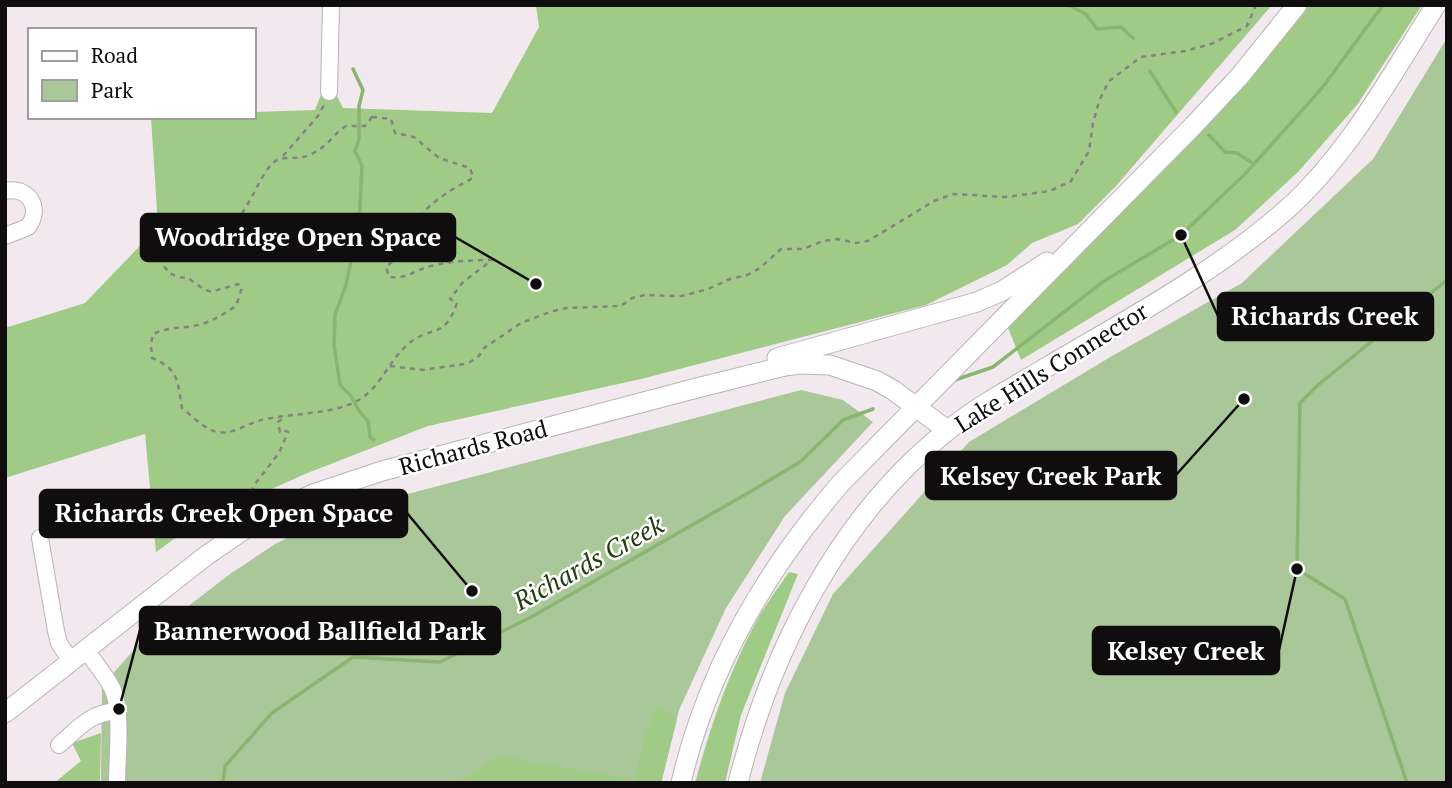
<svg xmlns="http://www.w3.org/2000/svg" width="1452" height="788" font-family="'PT Serif',serif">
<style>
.green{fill:#aac799}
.forest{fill:#a0cb87}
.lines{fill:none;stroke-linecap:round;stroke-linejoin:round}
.stream{stroke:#8ab471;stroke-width:3.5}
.minor-casing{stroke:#bab2b7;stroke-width:18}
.major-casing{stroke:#bab2b7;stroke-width:21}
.path{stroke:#878185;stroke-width:2.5;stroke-dasharray:5 5;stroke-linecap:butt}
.minor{stroke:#fff;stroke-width:16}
.major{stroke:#fff;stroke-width:19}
.labels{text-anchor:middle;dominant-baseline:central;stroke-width:5;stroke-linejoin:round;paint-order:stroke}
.street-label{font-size:24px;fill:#100d0f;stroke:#fff}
.water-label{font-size:26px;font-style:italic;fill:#223d0e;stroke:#fff}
.leader{fill:none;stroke:#100d0f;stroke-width:2.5}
.callout-dot{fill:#100d0f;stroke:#fff;stroke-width:2.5}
.callout{fill:#100d0f;stroke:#100d0f;stroke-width:2.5}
.callout-label{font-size:26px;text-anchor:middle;font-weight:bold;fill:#fff}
</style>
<rect width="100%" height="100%" fill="#f2e9ee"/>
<path class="green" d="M 1447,38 L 1447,783 L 760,783 L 785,693 L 833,594 L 969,442 L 1112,356 L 1242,283 L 1373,159 Z
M 801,390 L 843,400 L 873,422 L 785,516 L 726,608 L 679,710 L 661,783 L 101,783 L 102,686 L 139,644 L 230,574 L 275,544 L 325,520 L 366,505 Z"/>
<path class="forest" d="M 536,5 L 1272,5 L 1116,186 L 1078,224 L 1032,243 L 1007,265 L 926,305 L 641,379 L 428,426 L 305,474 L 196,523 L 156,552 L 145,434 L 5,478 L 5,328 L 85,303 L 158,227 L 151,117 L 254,117 L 254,112 L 315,110 L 322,92 L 336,94 L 343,108 L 492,113 L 539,27 Z
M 1309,5 L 1422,5 L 1357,105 L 1298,172 L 1235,230 L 1021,360 L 1008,328 L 1076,255 L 1217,115 Z
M 789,572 L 798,574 L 741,715 L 725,783 L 695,783 C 710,727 729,672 756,622 C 765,605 778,588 789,572 Z
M 658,704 L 677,719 L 661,783 L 457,783 L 498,755 L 635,780 L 644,737 Z
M 101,733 L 100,783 L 54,783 L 81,761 L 72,743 Z"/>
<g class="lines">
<path class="stream" d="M 1068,5 L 1086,14 L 1097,29 L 1121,27 L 1133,38
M 353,69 L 363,90 L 359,106 L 359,139 L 355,151 L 362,166 L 359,222 L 346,285 L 335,315 L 334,345 L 340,385 L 351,396 L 359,411 L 368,421 L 370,437 L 374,440
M 1150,71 L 1176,112
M 1209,135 L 1225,152 L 1237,153 L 1254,164
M 955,380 L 993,367 L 1104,281 L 1181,235 L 1245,174 L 1322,88 L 1383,5
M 223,783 L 225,766 L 272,713 L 353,657 L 440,662 L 533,616 L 748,493 L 800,462 L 843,420 L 873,409
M 1407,783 L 1345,599 L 1297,569 L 1300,403 L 1318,385 L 1447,280"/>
<g class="minor-casing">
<path id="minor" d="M 329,92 L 331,5
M 5,191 C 29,186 42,208 28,227 L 5,236
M 40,538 L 56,631 L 59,643 L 71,661
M 86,650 C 94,662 104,673 111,686 C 123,706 117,758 117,783
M 59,745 C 79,728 88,714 116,711"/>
</g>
<g class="major-casing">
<path id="major" d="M 777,358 L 977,302 L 1002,291 L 1047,262
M 5,713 L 207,555 L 254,523 L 313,494 L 382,471 L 693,389 L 785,366 L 800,364 L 830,365 L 877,381 L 893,390 L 947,430
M 681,783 C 707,670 766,570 841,483 L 1193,126 L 1239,77 L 1297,5
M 738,783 C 771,651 839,516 947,431 C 978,406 1013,387 1047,367 C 1130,318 1214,273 1286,210 C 1349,154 1391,75 1436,5"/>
</g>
<path class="path" d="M 372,117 L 391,119 L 395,133 L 414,137 L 439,158 L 470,168 L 473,178 C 446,192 408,214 408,248 L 386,267 L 389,277 C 409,279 414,270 431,266 C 452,261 471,260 492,260 L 463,282 L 450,299 L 457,303 C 444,341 431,324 407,345 C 389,361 382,384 362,398 C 335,416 289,412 258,421 C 245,425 232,435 217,432 C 204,429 192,416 182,408 C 177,381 180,370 152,358 L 151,344 L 153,334 C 170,326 185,329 202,324 C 215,320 225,313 236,306 L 242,288 L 238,284 L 211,292 L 202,288 L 188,278 L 178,277 L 169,273 L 164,266 C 168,219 197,244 223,230 C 247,218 254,186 270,166 C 281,152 296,162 309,155 C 328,147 331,136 346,126 L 365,126 Z
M 283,156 L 318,116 L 324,105
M 390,366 L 423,370 L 464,364 L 470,362 L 479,356 L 484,348 L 521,323 L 550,312 L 566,308 L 621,306 L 632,298 L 645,295 L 682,296 L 708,289 L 730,279 L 747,275 L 760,268 L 781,249 L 803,249 L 823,241 L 838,239 L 856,243 L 868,241 L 934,201 L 953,194 L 1006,197 L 1050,191 L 1071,181 L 1089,151 L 1093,123 L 1099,101 L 1109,81 L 1141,57 L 1185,51 L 1211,44 L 1247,26 L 1256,5
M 242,510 L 255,484 L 279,453 L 288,432 L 284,430 L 280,432 L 278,422 L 286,416"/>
<use href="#minor" class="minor"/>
<use href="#major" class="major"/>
</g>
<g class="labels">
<g class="street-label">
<text transform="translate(1051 367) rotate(-32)">Lake Hills Connector</text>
<text transform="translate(473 447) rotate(-15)">Richards Road</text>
</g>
<g class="water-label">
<text transform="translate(588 562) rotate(-29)">Richards Creek</text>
</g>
</g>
<path class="leader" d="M536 284L455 237M1181 235L1218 316M1244 399L1176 475M472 591L407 513M119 709L140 630M1297 569L1279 650"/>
<g class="callout-dot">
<circle cx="536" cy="284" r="7"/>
<circle cx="1181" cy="235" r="7"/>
<circle cx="1244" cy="399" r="7"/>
<circle cx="472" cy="591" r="7"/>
<circle cx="119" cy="709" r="7"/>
<circle cx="1297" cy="569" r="7"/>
</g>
<g class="callout">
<rect x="141" y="214" width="314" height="47" rx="7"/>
<rect x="1218" y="293" width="215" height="47" rx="7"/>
<rect x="926" y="452" width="250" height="47" rx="7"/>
<rect x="40" y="490" width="367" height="47" rx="7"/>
<rect x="140" y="607" width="360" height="47" rx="7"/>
<rect x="1093" y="627" width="186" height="47" rx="7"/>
</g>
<g class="callout-label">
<text x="298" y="246">Woodridge Open Space</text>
<text x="1325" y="325">Richards Creek</text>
<text x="1051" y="485">Kelsey Creek Park</text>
<text x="224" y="522">Richards Creek Open Space</text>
<text x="320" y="640">Bannerwood Ballfield Park</text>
<text x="1186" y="660">Kelsey Creek</text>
</g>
<rect width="1452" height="788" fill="none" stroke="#100d0f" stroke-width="14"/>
<rect x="28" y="28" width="228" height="91" fill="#ffffff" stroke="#9f9e9f" stroke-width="2"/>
<rect x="42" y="51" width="35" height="10" fill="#ffffff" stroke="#9f9e9f" stroke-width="2"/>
<text x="91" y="63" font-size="21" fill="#100d0f">Road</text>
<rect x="42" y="80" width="35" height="21" fill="#aac799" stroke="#9f9e9f" stroke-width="2"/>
<text x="91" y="98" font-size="21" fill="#100d0f">Park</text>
</svg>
